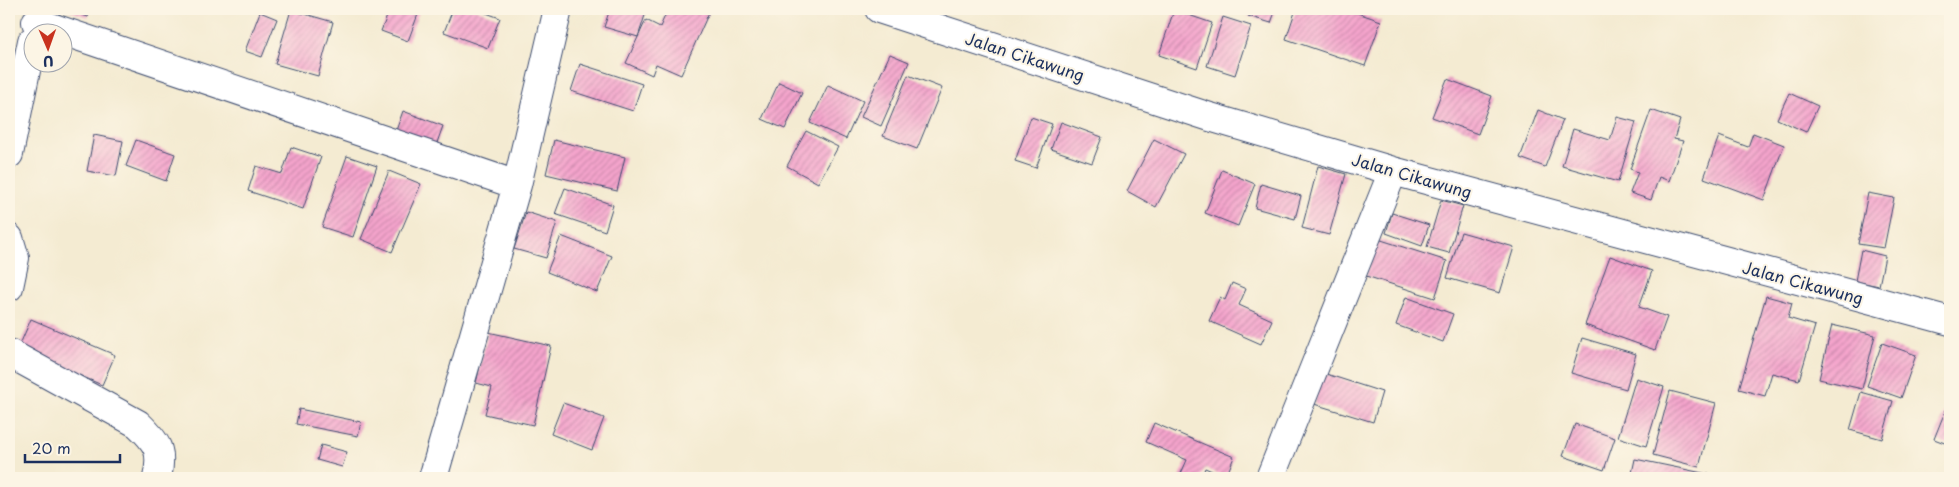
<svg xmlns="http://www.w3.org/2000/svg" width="1959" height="487" font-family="'Playpen Sans',sans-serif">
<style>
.building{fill:url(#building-hatch)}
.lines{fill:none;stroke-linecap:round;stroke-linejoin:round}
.minor-casing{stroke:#3c4b6f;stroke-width:30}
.minor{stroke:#fff;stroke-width:28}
.labels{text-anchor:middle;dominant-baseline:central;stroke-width:4;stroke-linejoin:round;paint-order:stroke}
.street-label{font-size:16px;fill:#1b2f5e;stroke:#fcf5e5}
</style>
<defs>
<pattern id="building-hatch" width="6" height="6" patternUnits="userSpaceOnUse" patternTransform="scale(1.25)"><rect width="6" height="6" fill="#f5a4cc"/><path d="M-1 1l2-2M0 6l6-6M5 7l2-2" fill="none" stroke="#c686a9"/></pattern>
</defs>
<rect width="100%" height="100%" fill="#fcf5e5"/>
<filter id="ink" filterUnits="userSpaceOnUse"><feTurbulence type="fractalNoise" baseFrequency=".02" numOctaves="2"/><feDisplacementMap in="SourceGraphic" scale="10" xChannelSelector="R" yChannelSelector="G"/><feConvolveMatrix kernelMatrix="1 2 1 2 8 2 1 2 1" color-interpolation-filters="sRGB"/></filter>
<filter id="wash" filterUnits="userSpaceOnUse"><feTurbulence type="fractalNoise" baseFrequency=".0096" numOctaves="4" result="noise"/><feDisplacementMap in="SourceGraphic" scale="20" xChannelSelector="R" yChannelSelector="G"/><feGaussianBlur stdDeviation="1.12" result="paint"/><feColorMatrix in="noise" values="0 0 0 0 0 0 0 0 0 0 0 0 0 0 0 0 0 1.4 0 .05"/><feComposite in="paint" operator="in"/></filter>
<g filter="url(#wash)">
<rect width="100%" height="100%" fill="#f4ebd2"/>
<g id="blocks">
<path class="building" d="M 65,9 L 91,9 L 88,17 Z
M 390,9 L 420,9 L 408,41 L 381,31 Z
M 453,9 L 475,9 L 500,18 L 488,48 L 444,32 Z
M 610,9 L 647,9 L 638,37 L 604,27 Z
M 668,9 L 710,10 L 681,75 L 656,64 L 652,75 L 626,63 L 646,20 L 660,27 Z
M 1251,9 L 1276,9 L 1271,23 L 1248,16 Z
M 1296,9 L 1346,9 L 1381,21 L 1365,66 L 1286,39 Z
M 291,10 L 333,22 L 318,76 L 275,64 Z
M 1174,10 L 1212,23 L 1197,68 L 1159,55 Z
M 260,12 L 277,19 L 262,57 L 245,51 Z
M 1223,17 L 1251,26 L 1235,75 L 1207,66 Z
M 890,54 L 909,62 L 881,126 L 861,117 Z
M 580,64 L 642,84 L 633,111 L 571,91 Z
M 908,75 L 942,88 L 917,149 L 883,136 Z
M 1447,79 L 1492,96 L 1478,134 L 1432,117 Z
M 779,82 L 802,93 L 785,129 L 762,119 Z
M 828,85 L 863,101 L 846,139 L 810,123 Z
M 1789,93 L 1818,106 L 1806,132 L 1777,119 Z
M 1538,110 L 1563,120 L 1545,167 L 1520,158 Z
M 1651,110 L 1680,120 L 1674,139 L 1683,141 L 1669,181 L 1659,177 L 1651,200 L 1630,193 L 1638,172 L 1630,169 Z
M 403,111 L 443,126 L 434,151 L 394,136 Z
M 1031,117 L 1052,124 L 1036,168 L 1015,161 Z
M 1617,117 L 1636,122 L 1618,182 L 1562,166 L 1573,129 L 1610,140 Z
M 1061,122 L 1102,137 L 1092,163 L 1051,149 Z
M 806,131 L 838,147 L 818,183 L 787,166 Z
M 1753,133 L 1784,145 L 1764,200 L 1704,178 L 1719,136 L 1748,147 Z
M 94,135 L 123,141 L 116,176 L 87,171 Z
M 1154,139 L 1184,154 L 1156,207 L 1127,191 Z
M 136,140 L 175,154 L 166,181 L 126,166 Z
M 554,140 L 625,157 L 617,191 L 546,174 Z
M 291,147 L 321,157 L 303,209 L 248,191 L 256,166 L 282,174 Z
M 347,156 L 377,166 L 353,237 L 322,227 Z
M 1318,166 L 1346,174 L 1329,235 L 1302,228 Z
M 1222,170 L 1255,184 L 1238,226 L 1205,213 Z
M 389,171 L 421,184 L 392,252 L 361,239 Z
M 1261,184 L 1301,196 L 1295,219 L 1255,208 Z
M 565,188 L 613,205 L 605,231 L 555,214 Z
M 1868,193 L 1894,198 L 1884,248 L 1858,244 Z
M 1441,200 L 1463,206 L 1449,253 L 1427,247 Z
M 526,212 L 557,222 L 546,258 L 514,249 Z
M 1392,213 L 1429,225 L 1422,246 L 1386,233 Z
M 1461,232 L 1514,247 L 1500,293 L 1447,278 Z
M 561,236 L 612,256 L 597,292 L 547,272 Z
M 1378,239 L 1447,261 L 1435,298 L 1366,276 Z
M 1861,250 L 1885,256 L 1879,286 L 1855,281 Z
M 1610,256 L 1652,271 L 1639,307 L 1667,317 L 1655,350 L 1585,325 Z
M 1232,283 L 1246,289 L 1239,305 L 1272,320 L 1261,344 L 1209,321 L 1220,297 L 1225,300 Z
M 1766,296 L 1792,303 L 1788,318 L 1815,326 L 1799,380 L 1772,373 L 1765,396 L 1739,389 Z
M 1406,297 L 1453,314 L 1443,342 L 1396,325 Z
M 31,319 L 115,355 L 102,385 L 18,349 Z
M 1832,325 L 1875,335 L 1862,389 L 1819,379 Z
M 488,332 L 551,346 L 533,425 L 485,414 L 492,387 L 476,383 Z
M 1582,338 L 1636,354 L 1626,389 L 1571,373 Z
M 1882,343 L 1916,355 L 1901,398 L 1867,386 Z
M 1323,373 L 1382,392 L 1373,422 L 1314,404 Z
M 1636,378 L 1664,387 L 1646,446 L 1618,437 Z
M 1670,391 L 1716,403 L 1699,467 L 1653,455 Z
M 1861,392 L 1893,401 L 1882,439 L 1850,430 Z
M 1950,399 L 1950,445 L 1934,439 Z
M 563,403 L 604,418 L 592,450 L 551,434 Z
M 299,409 L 361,422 L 358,436 L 296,424 Z
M 1154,423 L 1234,457 L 1226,477 L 1205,468 L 1201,478 L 1179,478 L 1187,460 L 1146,442 Z
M 1575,424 L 1615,438 L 1604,470 L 1563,456 Z
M 321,445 L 347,452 L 342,467 L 317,460 Z
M 1635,459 L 1722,477 L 1722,478 L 1631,478 Z"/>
</g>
</g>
<g filter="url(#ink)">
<use href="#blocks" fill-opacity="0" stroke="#3c4b6f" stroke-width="1"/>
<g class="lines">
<g class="minor-casing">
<path id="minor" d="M 879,9 L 1210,117 L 1393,171 L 1950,321
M 36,22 L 517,185
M 9,154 L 32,41
M 9,238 L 15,258 L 9,287
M 9,353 L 138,424 C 158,443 163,451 157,478
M 433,478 L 517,185 L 558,9
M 1270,478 L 1393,171"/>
</g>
<use href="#minor" class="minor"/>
</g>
</g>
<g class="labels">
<g class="street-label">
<text transform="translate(1025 56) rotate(18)">Jalan Cikawung</text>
<text transform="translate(1412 175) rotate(16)">Jalan Cikawung</text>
<text transform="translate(1803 282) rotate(15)">Jalan Cikawung</text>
</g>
</g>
<rect width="1959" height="487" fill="none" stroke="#fcf5e5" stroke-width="30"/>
<g transform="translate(48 48) rotate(178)"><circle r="24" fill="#fcf5e5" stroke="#a2a6af"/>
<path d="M0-4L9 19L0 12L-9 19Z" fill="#c8321e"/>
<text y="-8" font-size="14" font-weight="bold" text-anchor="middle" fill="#1b2f5e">U</text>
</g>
<path d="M25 454v8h95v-8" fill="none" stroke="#1b2f5e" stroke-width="2.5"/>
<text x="32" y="454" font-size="15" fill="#1b2f5e" stroke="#fcf5e5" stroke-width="4" paint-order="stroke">20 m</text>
</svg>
